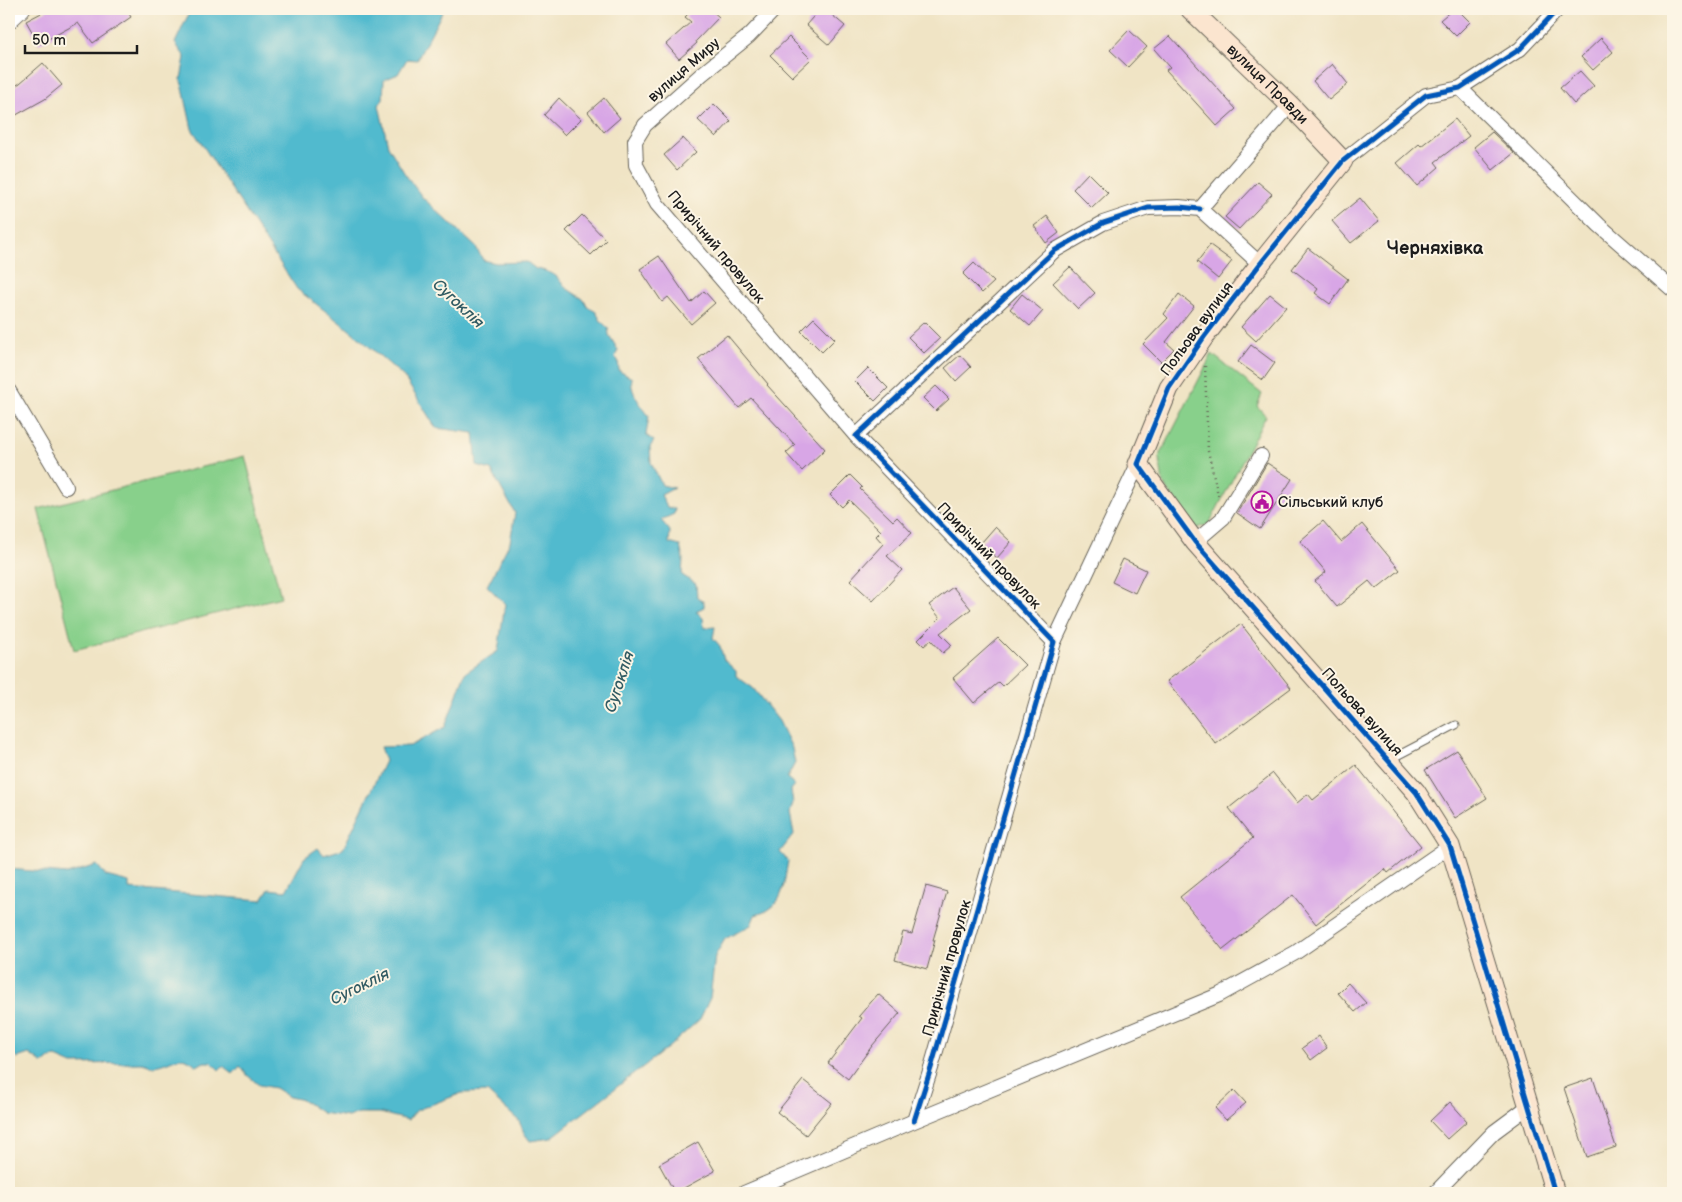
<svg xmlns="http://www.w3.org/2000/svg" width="1682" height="1202" font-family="'Balsamiq Sans',sans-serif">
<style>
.green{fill:#88d08b;stroke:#527654}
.water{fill:#51bace;stroke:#366b75}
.building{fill:#d8a6e6}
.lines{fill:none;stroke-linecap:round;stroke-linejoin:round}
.lane-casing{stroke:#666257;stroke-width:9}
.street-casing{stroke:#666257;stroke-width:16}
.secondary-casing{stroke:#666257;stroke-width:21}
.path{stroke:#666257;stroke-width:2.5;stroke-dasharray:1 4;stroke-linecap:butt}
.lane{stroke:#fff;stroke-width:7}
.street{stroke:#fff;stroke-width:14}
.secondary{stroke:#fbe5cf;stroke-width:19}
.cycleway-casing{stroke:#fcf5e5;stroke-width:8}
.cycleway{stroke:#0057b8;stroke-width:5}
.labels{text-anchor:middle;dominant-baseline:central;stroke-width:4;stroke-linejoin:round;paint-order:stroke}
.street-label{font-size:15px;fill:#1c1c1c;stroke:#fcf5e5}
.poi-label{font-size:15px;fill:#1c1c1c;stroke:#fcf5e5;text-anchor:start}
.water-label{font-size:16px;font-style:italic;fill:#315b63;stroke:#fcf5e5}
.quarter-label{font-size:18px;font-weight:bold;fill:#1c1c1c;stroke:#fcf5e5}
</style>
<rect width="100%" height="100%" fill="#fcf5e5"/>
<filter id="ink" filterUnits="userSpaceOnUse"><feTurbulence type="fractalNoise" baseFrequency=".02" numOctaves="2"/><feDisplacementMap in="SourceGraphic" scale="10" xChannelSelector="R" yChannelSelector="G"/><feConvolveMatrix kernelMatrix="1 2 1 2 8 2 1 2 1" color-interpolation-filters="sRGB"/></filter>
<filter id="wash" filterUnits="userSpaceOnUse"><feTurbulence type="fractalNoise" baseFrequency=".0096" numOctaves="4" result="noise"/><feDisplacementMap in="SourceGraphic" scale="20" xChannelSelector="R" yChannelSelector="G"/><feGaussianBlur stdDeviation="1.12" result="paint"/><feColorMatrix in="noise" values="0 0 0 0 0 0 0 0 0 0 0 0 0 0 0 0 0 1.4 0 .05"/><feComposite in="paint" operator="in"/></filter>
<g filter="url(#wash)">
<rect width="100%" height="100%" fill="#f0e4c5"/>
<path class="green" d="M 1212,354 L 1262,394 L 1257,406 L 1266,416 L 1209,524 L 1195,529 L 1163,483 L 1159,457 Z
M 245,456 L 281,597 L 74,650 L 38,509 Z"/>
<path class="water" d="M 191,9 L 444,9 L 417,60 L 407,59 L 398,74 L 384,80 L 383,99 L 379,105 L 388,146 L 405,174 L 423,198 L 476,247 L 483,260 L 496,263 L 527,262 L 536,269 L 546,271 L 556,276 L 566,288 L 583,299 L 588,307 L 596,312 L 601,321 L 608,328 L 609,335 L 618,350 L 615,357 L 618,360 L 619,371 L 632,378 C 629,391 641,405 649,416 L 646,435 L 654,441 L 650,447 L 651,463 L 662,485 L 674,488 L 661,495 L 667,507 L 675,509 L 674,514 L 661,520 L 670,531 L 669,543 L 680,546 L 683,559 L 682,575 L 696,584 L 697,598 L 704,602 L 704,607 L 696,611 L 703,618 L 704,628 L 715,627 L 713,638 L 720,646 L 724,660 L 736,671 L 736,676 L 753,688 L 779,721 L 792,748 L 795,763 L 787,778 L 795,785 L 791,790 L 793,803 L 790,813 L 794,834 L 780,852 L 788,861 C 783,886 785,908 755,915 L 751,925 L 725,939 L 715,956 L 710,998 L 700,1019 L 670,1046 L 551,1138 L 530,1141 L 524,1133 L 519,1121 L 487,1092 L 462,1093 L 417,1110 L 408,1120 L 380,1113 L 359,1113 L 348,1117 L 322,1113 L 303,1100 L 289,1097 L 275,1088 L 259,1085 L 247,1075 L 240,1066 L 233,1074 L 223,1066 L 219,1070 L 211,1062 L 204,1062 L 197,1066 C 179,1050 174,1063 154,1066 C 151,1066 146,1064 142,1063 L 72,1064 L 56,1057 L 50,1058 L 43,1064 L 29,1054 L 17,1058 L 9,1049 L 9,869 L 67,874 L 97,865 L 106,876 L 129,882 L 129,889 L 262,900 L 269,889 L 286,891 L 304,858 L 318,848 L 324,855 L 343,849 L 385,761 L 380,747 L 410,746 L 445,727 L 465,673 L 498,651 L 505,604 L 487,586 L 510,542 L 515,513 L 491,470 L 477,466 L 474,433 L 436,428 L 404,377 L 356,335 L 297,289 L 192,129 L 181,79 L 185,57 L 175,43 Z"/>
<g id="blocks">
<path class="building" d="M 49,9 L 126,9 L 131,17 L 93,43 L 78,23 L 39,44 L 26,21 Z
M 693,9 L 710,9 L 719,17 L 696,41 L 697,43 L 679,59 L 666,44 L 691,22 L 685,17 Z
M 820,9 L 825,9 L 845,26 L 829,45 L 806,25 Z
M 1453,9 L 1457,9 L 1470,22 L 1456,36 L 1440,20 Z
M 1129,30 L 1147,47 L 1128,67 L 1110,50 Z
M 1170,36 L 1236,109 L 1217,126 L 1166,70 L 1170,67 L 1154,49 Z
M 789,37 L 811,59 L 792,77 L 770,55 Z
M 1601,38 L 1613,52 L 1593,70 L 1581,57 Z
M 43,63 L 62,85 L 45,99 L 9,119 L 9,90 L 20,83 Z
M 1332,64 L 1348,84 L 1329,100 L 1313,81 Z
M 1580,71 L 1594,86 L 1574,104 L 1560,88 Z
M 559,98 L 581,119 L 565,135 L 544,115 Z
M 604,98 L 620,118 L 604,132 L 588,112 Z
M 714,104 L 731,121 L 716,137 L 698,120 Z
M 1455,119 L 1469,136 L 1435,162 L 1439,167 L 1417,186 L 1397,163 L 1419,144 L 1421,146 Z
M 1492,132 L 1514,153 L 1493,170 L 1474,147 Z
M 683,138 L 696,152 L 677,170 L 664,155 Z
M 1088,173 L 1108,193 L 1092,208 L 1073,189 Z
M 1258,182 L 1272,194 L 1239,229 L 1225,217 Z
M 1360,198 L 1379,221 L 1351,243 L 1332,221 Z
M 582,215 L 606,240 L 591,255 L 566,231 Z
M 1047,216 L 1059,233 L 1046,243 L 1034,226 Z
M 1210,245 L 1232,261 L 1218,279 L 1197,262 Z
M 1308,248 L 1348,279 L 1330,304 L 1315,293 L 1318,289 L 1292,269 Z
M 659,256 L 691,303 L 704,291 L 715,303 L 691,324 L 668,297 L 662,302 L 640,269 Z
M 974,263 L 994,282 L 982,293 L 963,274 Z
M 1070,267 L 1095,293 L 1078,309 L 1053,283 Z
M 1022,294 L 1043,311 L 1030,326 L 1010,309 Z
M 1179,294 L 1194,306 L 1166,342 L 1174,349 L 1161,362 L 1143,344 L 1168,318 L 1164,314 Z
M 1270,294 L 1286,307 L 1256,341 L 1241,327 Z
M 814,318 L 835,339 L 822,352 L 801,331 Z
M 924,322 L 940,338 L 924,353 L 908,337 Z
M 727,335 L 768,384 L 767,385 L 825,449 L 802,471 L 786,453 L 795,445 L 751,398 L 739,408 L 698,359 Z
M 1251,345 L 1275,363 L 1263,380 L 1238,362 Z
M 960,355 L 971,367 L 956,381 L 945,368 Z
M 868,368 L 888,388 L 875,401 L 855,381 Z
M 936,386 L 949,399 L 936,411 L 923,398 Z
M 1267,463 L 1292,479 L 1260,529 L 1237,513 Z
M 850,475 L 862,487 L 860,489 L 893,521 L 897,517 L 912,533 L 887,556 L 902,570 L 873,601 L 850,580 L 883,544 L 876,536 L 881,531 L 849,500 L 842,507 L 830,495 Z
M 1323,521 L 1341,542 L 1362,524 L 1400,570 L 1376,589 L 1369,581 L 1337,607 L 1315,581 L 1326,572 L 1300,541 Z
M 995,527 L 1011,542 L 997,558 L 981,543 Z
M 1123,559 L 1146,570 L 1135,593 L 1112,582 Z
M 953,587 L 971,609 L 940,633 L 952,645 L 943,653 L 931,640 L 924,646 L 918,640 L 940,618 L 929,605 Z
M 1241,624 L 1291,688 L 1216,744 L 1167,681 Z
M 998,638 L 1025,665 L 1003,686 L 999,682 L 974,703 L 953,678 Z
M 1457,750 L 1487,798 L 1455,818 L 1425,770 Z
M 1356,765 L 1421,846 L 1388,873 L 1385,869 L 1316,924 L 1293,895 L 1223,950 L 1180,897 L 1253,838 L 1229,808 L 1273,773 L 1297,803 L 1308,794 L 1313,800 Z
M 926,886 L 947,892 L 933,940 L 935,940 L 927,969 L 895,960 L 903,932 L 912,934 Z
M 1348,983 L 1366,1003 L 1355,1012 L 1338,993 Z
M 878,994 L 900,1013 L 872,1046 L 848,1079 L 828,1063 L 862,1018 L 859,1016 Z
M 1319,1036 L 1327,1048 L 1311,1060 L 1302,1048 Z
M 1593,1078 L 1616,1147 L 1587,1157 L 1564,1088 Z
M 803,1080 L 832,1103 L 806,1135 L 777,1112 Z
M 1234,1090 L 1246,1103 L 1226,1120 L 1215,1108 Z
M 1450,1102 L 1467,1121 L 1447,1139 L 1430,1121 Z
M 698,1142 L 715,1171 L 675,1193 L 659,1164 Z"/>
</g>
</g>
<g filter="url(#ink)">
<use href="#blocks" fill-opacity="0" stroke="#666257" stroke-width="1"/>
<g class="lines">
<g class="lane-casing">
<path id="lane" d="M 1389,760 L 1456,725"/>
</g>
<g class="street-casing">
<path id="street" d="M 775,9 L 749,36 L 702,74 L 645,125 L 635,141 L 636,165 L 657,204 L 856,436
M 9,22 L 23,9
M 1460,88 L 1599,225 L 1673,290
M 1343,161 L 1426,95 L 1460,88 L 1520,49 L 1558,9
M 1200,209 L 1290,105
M 1200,209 L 1260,264
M 9,391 L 66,487
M 1195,542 L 1223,518 L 1261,456
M 1054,642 L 1138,464
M 914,1121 L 931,1068 L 1054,642 L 856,436 L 1054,251 L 1103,223 L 1148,208 L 1179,207 L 1200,209
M 744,1193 L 914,1121 L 1219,995 L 1295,953 L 1450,846
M 1435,1193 L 1494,1132 L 1529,1106"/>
</g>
<g class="secondary-casing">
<g id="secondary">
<path id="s1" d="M 1190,9 L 1290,105 L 1343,161 L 1260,264 L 1204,337 L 1169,388 L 1138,464 L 1195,542 L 1416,792 L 1450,846 L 1555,1193"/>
</g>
</g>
<path class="path" d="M 1205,366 L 1208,451 L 1219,499"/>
<use href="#lane" class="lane"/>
<use href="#street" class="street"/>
<use href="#secondary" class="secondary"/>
<g class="cycleway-casing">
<path id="cycleway" d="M 914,1121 L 931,1068 L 1054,642 L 856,436 L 1054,251 L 1103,223 L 1148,208 L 1179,207 L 1200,209
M 1555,1193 L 1450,846 L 1416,792 L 1195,542 L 1138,464 L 1169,388 L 1204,337 L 1260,264 L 1343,161 L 1426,95 L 1460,88 L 1520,49 L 1558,9"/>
</g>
<use href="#cycleway" class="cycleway"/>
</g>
</g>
<defs>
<g id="civic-ring" transform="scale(1.125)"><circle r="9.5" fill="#fcf5e5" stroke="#b5179e" stroke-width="1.5"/><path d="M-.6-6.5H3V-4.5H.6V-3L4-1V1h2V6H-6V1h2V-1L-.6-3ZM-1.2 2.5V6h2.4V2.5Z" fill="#b5179e"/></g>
</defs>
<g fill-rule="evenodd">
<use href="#civic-ring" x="1262" y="502"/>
</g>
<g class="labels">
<g class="street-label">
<text transform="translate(684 70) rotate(-41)">вулиця Миру</text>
<text stroke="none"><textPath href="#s1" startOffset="108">вулиця Правди</textPath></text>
<text transform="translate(716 247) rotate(50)">Прирічний провулок</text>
<text transform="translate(1197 329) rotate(-54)">Польова вулиця</text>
<text transform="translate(989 556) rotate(46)">Прирічний провулок</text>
<text transform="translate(1362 712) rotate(48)">Польова вулиця</text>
<text transform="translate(947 968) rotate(-74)">Прирічний провулок</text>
</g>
<g class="poi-label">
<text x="1278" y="502">Сільський клуб</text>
</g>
<g class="water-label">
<text transform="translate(458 304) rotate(43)">Сугоклія</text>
<text transform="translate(620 682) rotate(-72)">Сугоклія</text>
<text transform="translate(360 987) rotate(-26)">Сугоклія</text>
</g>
<g class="quarter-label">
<text x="1435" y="248">Черняхівка</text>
</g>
</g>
<rect width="1682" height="1202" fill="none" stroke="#fcf5e5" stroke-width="30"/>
<path d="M25 45v8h112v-8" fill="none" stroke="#1c1c1c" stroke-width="2.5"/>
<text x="32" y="45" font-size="15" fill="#1c1c1c" stroke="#fcf5e5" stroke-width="4" paint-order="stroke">50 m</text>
</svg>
